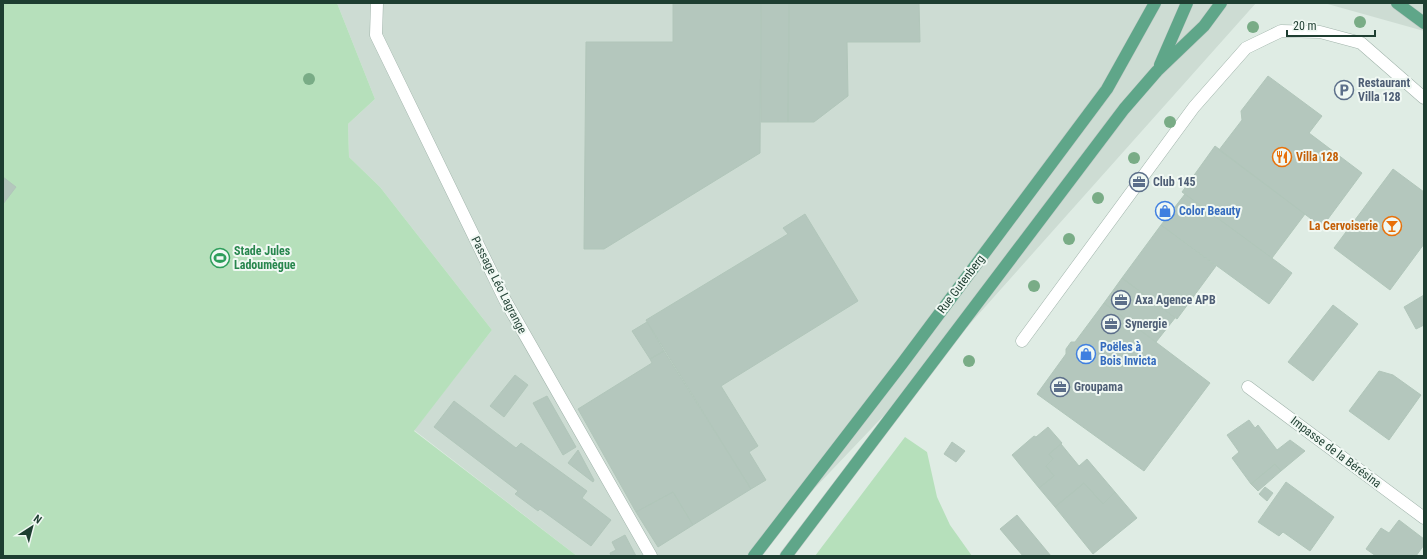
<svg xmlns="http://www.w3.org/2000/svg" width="1427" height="559" font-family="'Roboto Condensed',sans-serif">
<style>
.built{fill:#cddcd3}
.green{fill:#b6e0bb}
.building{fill:#b4c7bd;stroke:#b1c6ba}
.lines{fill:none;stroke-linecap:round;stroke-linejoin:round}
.minor-casing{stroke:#a1b4ab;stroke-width:13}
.major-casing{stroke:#c0c9c5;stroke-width:13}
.minor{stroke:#fff;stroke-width:12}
.major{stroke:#5fa689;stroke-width:12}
.tree{fill:#79ac86}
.labels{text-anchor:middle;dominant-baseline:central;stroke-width:4;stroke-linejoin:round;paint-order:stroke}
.service-label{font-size:12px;font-weight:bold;fill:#4e5e75;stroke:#f0f8f3;text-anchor:start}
.food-label{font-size:12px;font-weight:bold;fill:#c56008;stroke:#f0f8f3;text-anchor:start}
.shop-label{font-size:12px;font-weight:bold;fill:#366cbe;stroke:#f0f8f3;text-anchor:start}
.leisure-label{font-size:12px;font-weight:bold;fill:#27864d;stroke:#f0f8f3;text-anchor:start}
.street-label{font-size:12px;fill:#1e3e31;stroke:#f0f8f3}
</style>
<rect width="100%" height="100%" fill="#dfece4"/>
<path class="built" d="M 337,3 L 1256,3 L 952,344 L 750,556 L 577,556 L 414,430 L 492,330 L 380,187 L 349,157 L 348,124 L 375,99 Z
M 1324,3 L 1424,3 L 1424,31 Z"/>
<path class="green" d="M 3,3 L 337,3 L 375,99 L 348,124 L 349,157 L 380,187 L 492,330 L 414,431 L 577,556 L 3,556 Z
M 905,437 L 927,452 L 937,497 L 950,525 L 972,556 L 815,556 Z"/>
<path class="building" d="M 673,3 L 761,3 L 760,153 L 604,249 L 584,249 L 586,42 L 673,42 Z
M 761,3 L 789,3 L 788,122 L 761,122 Z
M 789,3 L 919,3 L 920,42 L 847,42 L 848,96 L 814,122 L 788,122 Z
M 1268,76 L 1322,116 L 1309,133 L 1362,173 L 1322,227 L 1219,150 L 1242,120 L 1241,111 Z
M 1215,146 L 1305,214 L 1272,258 L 1182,192 Z
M 1393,169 L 1424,192 L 1424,244 L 1390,290 L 1334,248 Z
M 3,177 L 16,187 L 3,204 Z
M 1185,194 L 1292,273 L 1269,304 L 1161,225 Z
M 805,214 L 858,301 L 721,386 L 758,446 L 749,452 L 766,480 L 751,489 L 646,320 L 788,234 L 783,228 Z
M 1161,225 L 1216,266 L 1177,319 L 1122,278 Z
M 1122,278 L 1175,318 L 1156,342 L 1104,303 Z
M 1424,295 L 1424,325 L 1416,329 L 1404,307 Z
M 1104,303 L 1210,383 L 1144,471 L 1037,394 L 1066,354 L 1066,349 L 1071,342 L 1075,342 Z
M 1333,305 L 1358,324 L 1313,381 L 1288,362 Z
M 647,322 L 664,351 L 650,359 L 632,331 Z
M 664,351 L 751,489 L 693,525 L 673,492 L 636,512 L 578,409 L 652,363 L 650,359 Z
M 1379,371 L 1393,375 L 1421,395 L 1389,440 L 1349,411 Z
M 515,375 L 528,385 L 504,417 L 490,406 Z
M 547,396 L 576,447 L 563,455 L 533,403 Z
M 454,401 L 516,448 L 521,443 L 587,491 L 582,498 L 611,520 L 591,546 L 540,509 L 538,511 L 515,494 L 518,491 L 434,427 Z
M 1249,420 L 1255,428 L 1258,425 L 1277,450 L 1290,440 L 1305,451 L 1281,471 L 1275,464 L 1251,484 L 1232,458 L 1239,452 L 1227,435 Z
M 1048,427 L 1062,443 L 1049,454 L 1053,459 L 1046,466 L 1054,476 L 1039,488 L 1012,455 L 1034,436 L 1036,437 Z
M 952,442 L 965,451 L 956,462 L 944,454 Z
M 1061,444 L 1079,466 L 1087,459 L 1115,492 L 1103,504 L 1084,483 L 1055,507 L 1039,488 L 1054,476 L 1046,466 L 1053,459 L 1049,454 Z
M 578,450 L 594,480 L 593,482 L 568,463 Z
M 1275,464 L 1281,471 L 1258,491 L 1251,484 Z
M 1286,482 L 1334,517 L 1310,551 L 1283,532 L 1279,536 L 1258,522 Z
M 1084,483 L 1103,504 L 1115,492 L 1137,518 L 1093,554 L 1055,507 Z
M 1265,487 L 1273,493 L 1267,501 L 1259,494 Z
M 673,492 L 693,525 L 658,547 L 636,512 Z
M 1017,515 L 1051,556 L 1023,556 L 1000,529 Z
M 1399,520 L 1424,539 L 1424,545 L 1416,556 L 1376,556 L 1366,549 L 1381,528 L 1389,533 Z
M 625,535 L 636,556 L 611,556 L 610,553 L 616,550 L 612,542 Z"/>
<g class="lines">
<g class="minor-casing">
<path id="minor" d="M 377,3 L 376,35 L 505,300 L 651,556
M 1022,341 L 1194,107 L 1246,48 L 1281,31 L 1320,32 L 1361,43 L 1424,98
M 1248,387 L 1424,518"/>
</g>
<g class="major-casing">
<path id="major" d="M 1397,3 L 1424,23
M 1160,65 L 1187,3
M 754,556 L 901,365 L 1107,89 L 1155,3
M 786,556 L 1124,109 L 1157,71 L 1204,26 L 1221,3"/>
</g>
<use href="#minor" class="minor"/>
<use href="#major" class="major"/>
</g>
<g class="tree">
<circle cx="1360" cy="22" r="6"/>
<circle cx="1253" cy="27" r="6"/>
<circle cx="309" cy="79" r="6"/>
<circle cx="1170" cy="122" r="6"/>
<circle cx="1134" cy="158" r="6"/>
<circle cx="1098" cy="198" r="6"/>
<circle cx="1069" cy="239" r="6"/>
<circle cx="1034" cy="286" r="6"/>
<circle cx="969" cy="361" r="6"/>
</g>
<defs>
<g id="parking-ring" transform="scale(1)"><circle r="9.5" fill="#f0f8f3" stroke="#5c6f8a" stroke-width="1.5"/><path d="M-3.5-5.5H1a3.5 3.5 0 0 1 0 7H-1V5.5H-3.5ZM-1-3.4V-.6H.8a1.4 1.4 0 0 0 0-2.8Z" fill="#5c6f8a"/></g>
<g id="restaurant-ring" transform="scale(1)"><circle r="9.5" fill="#f0f8f3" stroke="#e8710a" stroke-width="1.5"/><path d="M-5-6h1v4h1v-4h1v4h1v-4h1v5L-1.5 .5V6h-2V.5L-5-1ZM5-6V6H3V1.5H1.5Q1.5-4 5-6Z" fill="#e8710a"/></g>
<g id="office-ring" transform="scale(1)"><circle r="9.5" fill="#f0f8f3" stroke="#5c6f8a" stroke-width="1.5"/><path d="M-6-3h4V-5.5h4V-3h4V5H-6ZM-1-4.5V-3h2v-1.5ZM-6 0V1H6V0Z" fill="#5c6f8a"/></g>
<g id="shop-ring" transform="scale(1)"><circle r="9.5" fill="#f0f8f3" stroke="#3f7fe0" stroke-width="1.5"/><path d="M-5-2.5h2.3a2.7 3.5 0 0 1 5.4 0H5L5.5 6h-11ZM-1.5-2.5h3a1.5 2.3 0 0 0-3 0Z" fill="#3f7fe0"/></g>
<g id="bar-ring" transform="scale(1)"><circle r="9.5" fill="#f0f8f3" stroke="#e8710a" stroke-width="1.5"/><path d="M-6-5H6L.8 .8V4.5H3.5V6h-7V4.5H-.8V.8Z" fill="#e8710a"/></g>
<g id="stadium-ring" transform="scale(1)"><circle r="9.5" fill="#f0f8f3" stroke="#2e9e5b" stroke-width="1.5"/><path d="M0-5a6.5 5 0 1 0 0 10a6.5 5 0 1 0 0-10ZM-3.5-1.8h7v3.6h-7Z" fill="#2e9e5b"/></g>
</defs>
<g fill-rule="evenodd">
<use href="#parking-ring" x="1344" y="90"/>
<use href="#restaurant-ring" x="1282" y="157"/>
<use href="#office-ring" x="1139" y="182"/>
<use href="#shop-ring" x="1165" y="211"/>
<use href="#bar-ring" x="1392" y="226"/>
<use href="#stadium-ring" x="220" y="258"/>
<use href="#office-ring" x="1121" y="300"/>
<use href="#office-ring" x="1111" y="324"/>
<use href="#shop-ring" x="1086" y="354"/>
<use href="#office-ring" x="1060" y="387"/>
</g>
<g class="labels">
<g class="service-label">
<text x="1358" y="83">Restaurant<tspan x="1358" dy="14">Villa 128</tspan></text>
<text x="1153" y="182">Club 145</text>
<text x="1135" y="300">Axa Agence APB</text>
<text x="1125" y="324">Synergie</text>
<text x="1074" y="387">Groupama</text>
</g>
<g class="food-label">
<text x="1296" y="157">Villa 128</text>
<text x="1378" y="226" text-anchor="end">La Cervoiserie</text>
</g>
<g class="shop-label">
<text x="1179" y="211">Color Beauty</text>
<text x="1100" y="347">Poëles à<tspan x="1100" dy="14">Bois Invicta</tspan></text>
</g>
<g class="leisure-label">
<text x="234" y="251">Stade Jules<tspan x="234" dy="14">Ladoumègue</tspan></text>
</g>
<g class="street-label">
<text transform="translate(961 284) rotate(-53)">Rue Gutenberg</text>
<text transform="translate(499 285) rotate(63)">Passage Léo Lagrange</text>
<text transform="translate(1336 452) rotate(37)">Impasse de la Bérésina</text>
</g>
</g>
<rect width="1427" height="559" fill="none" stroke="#1e3e31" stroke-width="8"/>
<g transform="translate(32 527) rotate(36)" stroke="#f0f8f3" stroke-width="3" paint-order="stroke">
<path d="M0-3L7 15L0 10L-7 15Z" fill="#1e3e31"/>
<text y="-6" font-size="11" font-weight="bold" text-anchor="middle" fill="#1e3e31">N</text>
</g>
<path d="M1287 30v6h88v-6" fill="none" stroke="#1e3e31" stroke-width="2"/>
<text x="1293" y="30" font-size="12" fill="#1e3e31" stroke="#f0f8f3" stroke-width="3" paint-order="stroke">20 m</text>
</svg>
